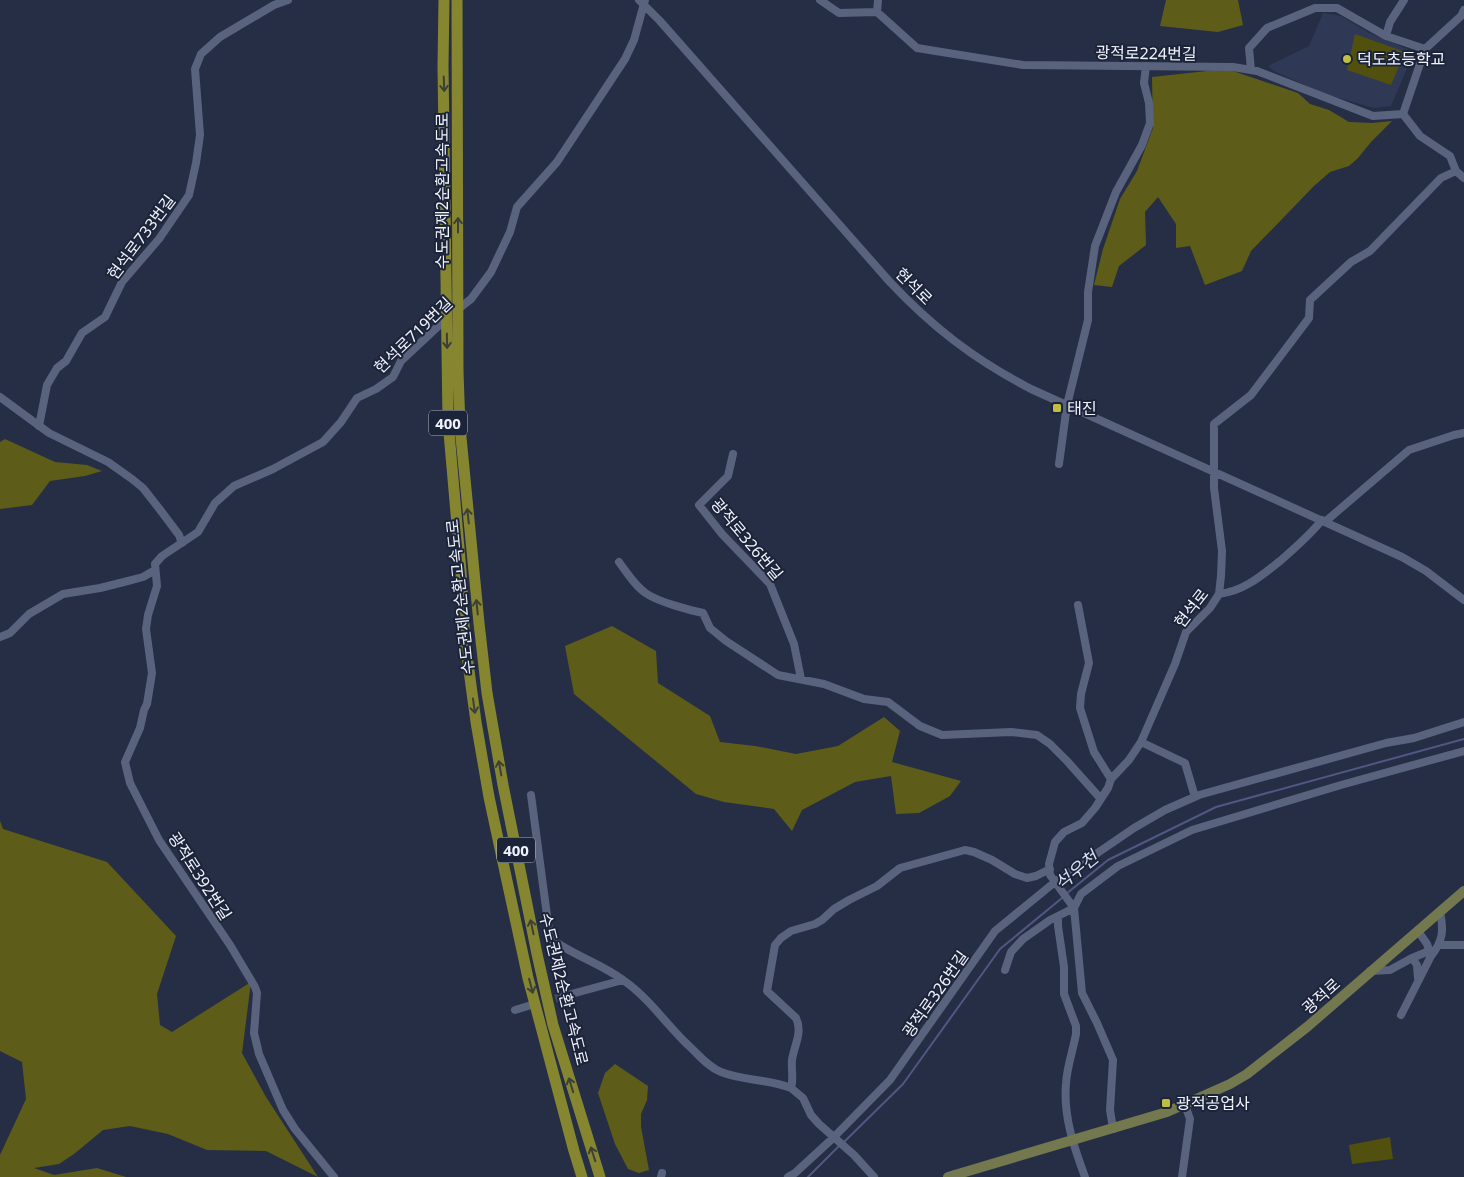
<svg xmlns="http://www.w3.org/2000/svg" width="1464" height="1177" font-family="'Noto Sans','Noto Sans KR',sans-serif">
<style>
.built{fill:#2f3955}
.green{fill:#51500e}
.forest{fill:#5d5d19}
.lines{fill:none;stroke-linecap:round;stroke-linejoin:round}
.stream{stroke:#505784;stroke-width:2}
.minor-tunnel{stroke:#444c60;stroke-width:8;stroke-dasharray:8 4;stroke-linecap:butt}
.minor{stroke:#5a637d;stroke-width:8}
.major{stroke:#74784f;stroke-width:10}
.highway{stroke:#868630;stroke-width:11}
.oneway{stroke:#3c4137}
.poi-dot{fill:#bfbe41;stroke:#1c243a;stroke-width:2}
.labels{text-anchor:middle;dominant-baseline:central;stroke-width:4;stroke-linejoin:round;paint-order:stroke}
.shield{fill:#1c243a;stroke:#b0b5c2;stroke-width:1}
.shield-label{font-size:15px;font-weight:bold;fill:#f0f3fc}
.street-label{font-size:16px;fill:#f0f3fc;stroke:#1c243a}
.poi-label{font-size:16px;fill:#f0f3fc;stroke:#1c243a;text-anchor:start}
.water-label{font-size:18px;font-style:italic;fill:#d6def1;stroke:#1c243a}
</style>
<rect width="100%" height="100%" fill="#262e45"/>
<path class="built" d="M 1323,13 L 1341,16 L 1369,33 L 1414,52 L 1391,106 L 1374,108 L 1325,94 L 1274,71 L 1268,66 L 1309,46 Z"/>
<path class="green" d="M 1355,34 L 1405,52 L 1391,85 L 1347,70 Z
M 1390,1137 L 1393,1159 L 1352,1164 L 1349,1145 Z"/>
<path class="forest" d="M 1166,0 L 1238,0 L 1243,25 L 1218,32 L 1160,26 Z
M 1216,70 L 1233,71 L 1298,93 L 1310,104 L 1329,110 L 1349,122 L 1372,123 L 1392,121 L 1371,142 L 1358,158 L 1349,166 L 1330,172 L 1314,186 L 1251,251 L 1242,271 L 1205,285 L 1190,246 L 1176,248 L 1176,224 L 1158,197 L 1145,212 L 1146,245 L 1119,266 L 1112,287 L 1094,285 L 1103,249 L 1120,199 L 1137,171 L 1153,128 L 1152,77 Z
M 5,439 L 55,462 L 87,465 L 102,471 L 85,476 L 50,481 L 32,505 L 0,509 L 0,442 Z
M 612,626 L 656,651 L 658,683 L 710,716 L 720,742 L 755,746 L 796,754 L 838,746 L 884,717 L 900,731 L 892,762 L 961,781 L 950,796 L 919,813 L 896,814 L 891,776 L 855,782 L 802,810 L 792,831 L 774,809 L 724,802 L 696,794 L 574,694 L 565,646 Z
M 0,821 L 3,829 L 107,862 L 176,936 L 157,994 L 160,1025 L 172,1032 L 251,982 L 242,1053 L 266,1097 L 318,1177 L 266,1151 L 207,1150 L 168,1134 L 130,1126 L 103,1130 L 74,1154 L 59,1164 L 34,1168 L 54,1175 L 97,1168 L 126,1177 L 0,1177 L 0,1155 L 26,1099 L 22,1062 L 0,1051 Z
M 615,1064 L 648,1086 L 647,1100 L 641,1114 L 641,1127 L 649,1170 L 639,1173 L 628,1169 L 615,1144 L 598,1093 L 605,1073 Z"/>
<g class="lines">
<path class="stream" d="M 1066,894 L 1108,860 L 1216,807 L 1464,739
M 844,1142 L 903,1084 L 1000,949 L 1062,898
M 808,1177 L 840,1145"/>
<path class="minor-tunnel" d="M 544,1002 L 564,996"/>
<path class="minor" d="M 639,0 L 660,21 L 889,281 C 932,327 975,360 1031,389 L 1402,557 L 1426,571 L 1464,600
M 820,0 L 839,13 L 877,12 L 917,48 L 1023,65 L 1233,67 L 1257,71 L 1373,116 L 1403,114 L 1420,136 L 1450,156 L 1456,171 L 1464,178
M 1404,0 L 1390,22 L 1386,36 L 1425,49
M 877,12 L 878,0
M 1251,70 L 1249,48 L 1267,28 L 1315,8 L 1337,8 L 1386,36
M 1403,114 L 1425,49 L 1461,16 L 1464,10
M 457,310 L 471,299 L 491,272 L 510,232 L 517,207 L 557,162 L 625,59 L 634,40 L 645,0
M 0,397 L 49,433 L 108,462 L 132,479 L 143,488 L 161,511 L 179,535 L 182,543
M 39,426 L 47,385 L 57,368 L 66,361 L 82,333 L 105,317 L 122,282 L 159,239 L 189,195 L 196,163 L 200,135 L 195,69 L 201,54 L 220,37 L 274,5 L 288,0
M 733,454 L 728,476 L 699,505 L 722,534 L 770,584 L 794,644 L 801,679
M 1059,464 L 1067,405 L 1088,320 L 1088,292 L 1095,246 L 1116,192 L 1142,145 L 1150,123 L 1149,103 L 1144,83 L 1146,66
M 1326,521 L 1409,450 L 1454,435 L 1464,433
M 619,562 C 627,573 636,587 647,594 C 659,602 689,610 703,613 L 710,628 L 726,641 L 778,675 L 824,684 L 864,699 L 888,702 L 920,726 L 942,735 L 1011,732 L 1037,735 L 1050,744 L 1067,761 L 1100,798
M 1219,594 C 1244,591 1261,576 1280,561 C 1295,548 1309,536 1322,520
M 1078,605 L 1089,663 L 1081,694 L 1080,708 L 1094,752 L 1111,779 L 1108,788 L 1095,808 L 1082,823 L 1064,832 L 1055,842 L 1049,864 L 1050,875 L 1074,908 L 1082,993 L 1097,1023 L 1113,1060 L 1110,1110 L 1113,1129
M 0,637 L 10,633 L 29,614 L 63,594 L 100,588 L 124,582 L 143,577 L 155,570
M 1141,742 L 1185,763 L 1195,797
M 1111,779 L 1129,760 L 1141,742 L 1175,664 L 1186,632 L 1210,608 L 1219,594 L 1221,576 L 1222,551 L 1214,488 L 1214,424 L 1251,395 L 1309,318 L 1310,300 L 1351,262 L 1370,251 L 1441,178 L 1456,171
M 531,795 L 550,938 C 572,955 600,963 623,980 C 648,997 666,1024 688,1045 C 698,1054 708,1067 721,1072 C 743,1081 769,1079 791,1088
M 1058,917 L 1058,926 L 1064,967 L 1064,994 L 1076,1026 L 1076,1034 C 1073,1050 1067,1067 1066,1083 C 1063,1116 1074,1147 1085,1177
M 1440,945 L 1464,945
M 1431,956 C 1443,941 1444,930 1440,912
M 1412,958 L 1417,965 L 1418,979
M 1005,970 L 1011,952 L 1023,939 L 1050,920 L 1074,908 L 1081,894 L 1118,866 L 1192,830 L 1341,785 L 1464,751
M 1370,971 L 1390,970 L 1412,958 L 1429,951
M 564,996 L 623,980
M 515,1010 L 528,1006
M 1401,1015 L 1431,956 L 1427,944 L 1418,931
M 334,1177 L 295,1129 L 283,1110 L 259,1054 L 254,1033 L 257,993 L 255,987 L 230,945 L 159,840 L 130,783 L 125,762 L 140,728 L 144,710 L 147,704 L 152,673 L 146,629 L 148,615 L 157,586 L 155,564 L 162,556 L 198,532 L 215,503 L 234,486 L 273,469 L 323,442 L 341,422 L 357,398 L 376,389 L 393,377 L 401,361 L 448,317
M 661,1177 L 662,1173
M 788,1177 L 795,1173 L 832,1139 L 890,1080 L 995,931 L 1055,882 L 1134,828 L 1165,810 L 1199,795 L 1386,743 L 1414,738 L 1464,722
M 874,1177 L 854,1155 L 819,1124 L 811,1115 L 803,1098 L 791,1088 C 794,1079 791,1070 792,1060 C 794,1046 803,1032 796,1018 L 767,991 L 775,945 L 781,938 L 791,931 L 815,924 L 822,920 L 834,909 L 849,900 L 877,886 L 900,868 L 965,850 L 974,852 L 992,860 L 1015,874 L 1027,878 L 1036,876 L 1050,869
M 1182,1177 L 1190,1119 L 1185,1105"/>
<path class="major" d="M 948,1177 L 1167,1112 L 1230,1084 L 1247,1074 L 1307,1027 L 1464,891"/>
<path class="highway" d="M 444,0 L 443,66 L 448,421 L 461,571 L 465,641 L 476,722 L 489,797 L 507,881 L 528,978 L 574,1151 L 582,1177
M 457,0 L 458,372 L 460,427 L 479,623 L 487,693 L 503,785 L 537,954 L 553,1025 L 600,1177"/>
</g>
<defs><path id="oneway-shaft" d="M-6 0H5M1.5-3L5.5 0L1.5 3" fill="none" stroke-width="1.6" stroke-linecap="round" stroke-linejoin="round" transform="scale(1.25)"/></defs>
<g class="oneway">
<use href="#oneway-shaft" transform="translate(444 84) rotate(88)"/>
<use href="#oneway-shaft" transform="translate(458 225) rotate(-90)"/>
<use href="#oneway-shaft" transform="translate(447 341) rotate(89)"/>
<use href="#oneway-shaft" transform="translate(468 516) rotate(-96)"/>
<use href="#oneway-shaft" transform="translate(477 607) rotate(-96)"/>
<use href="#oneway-shaft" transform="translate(474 706) rotate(82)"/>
<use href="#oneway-shaft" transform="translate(500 768) rotate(-100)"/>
<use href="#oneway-shaft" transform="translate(532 927) rotate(-102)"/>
<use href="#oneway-shaft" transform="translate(531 986) rotate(75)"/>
<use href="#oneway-shaft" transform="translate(571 1085) rotate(-107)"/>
<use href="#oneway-shaft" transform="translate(593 1154) rotate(-108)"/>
</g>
<g class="poi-dot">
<circle cx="1347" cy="59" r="5"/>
<rect x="1052" y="403" width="10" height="10" rx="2.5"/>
<rect x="1161" y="1098" width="10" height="10" rx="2.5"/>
</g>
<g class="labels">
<g class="shield">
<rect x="429" y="410.5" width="38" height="25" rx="4"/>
<rect x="497" y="837.5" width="38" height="25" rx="4"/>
</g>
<g class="shield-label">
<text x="448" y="423">400</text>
<text x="516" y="850">400</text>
</g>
<g class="street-label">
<text transform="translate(1146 53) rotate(1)">광적로224번길</text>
<text transform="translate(442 191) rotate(-90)">수도권제2순환고속도로</text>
<text transform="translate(141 237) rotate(-53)">현석로733번길</text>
<text transform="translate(914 286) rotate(45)">현석로</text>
<text transform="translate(413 335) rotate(-44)">현석로719번길</text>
<text transform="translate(747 539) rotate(50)">광적로326번길</text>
<text transform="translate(460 597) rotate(-96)">수도권제2순환고속도로</text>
<text transform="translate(1191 608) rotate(-52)">현석로</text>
<text transform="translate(200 876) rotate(57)">광적로392번길</text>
<text transform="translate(564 989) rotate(76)">수도권제2순환고속도로</text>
<text transform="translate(935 994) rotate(-55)">광적로326번길</text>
<text transform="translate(1321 996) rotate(-42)">광적로</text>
</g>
<g class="poi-label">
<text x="1357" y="59">덕도초등학교</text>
<text x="1067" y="408">태진</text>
<text x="1176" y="1103">광적공업사</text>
</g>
<g class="water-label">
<text transform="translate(1076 870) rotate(-39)">석우천</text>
</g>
</g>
</svg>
